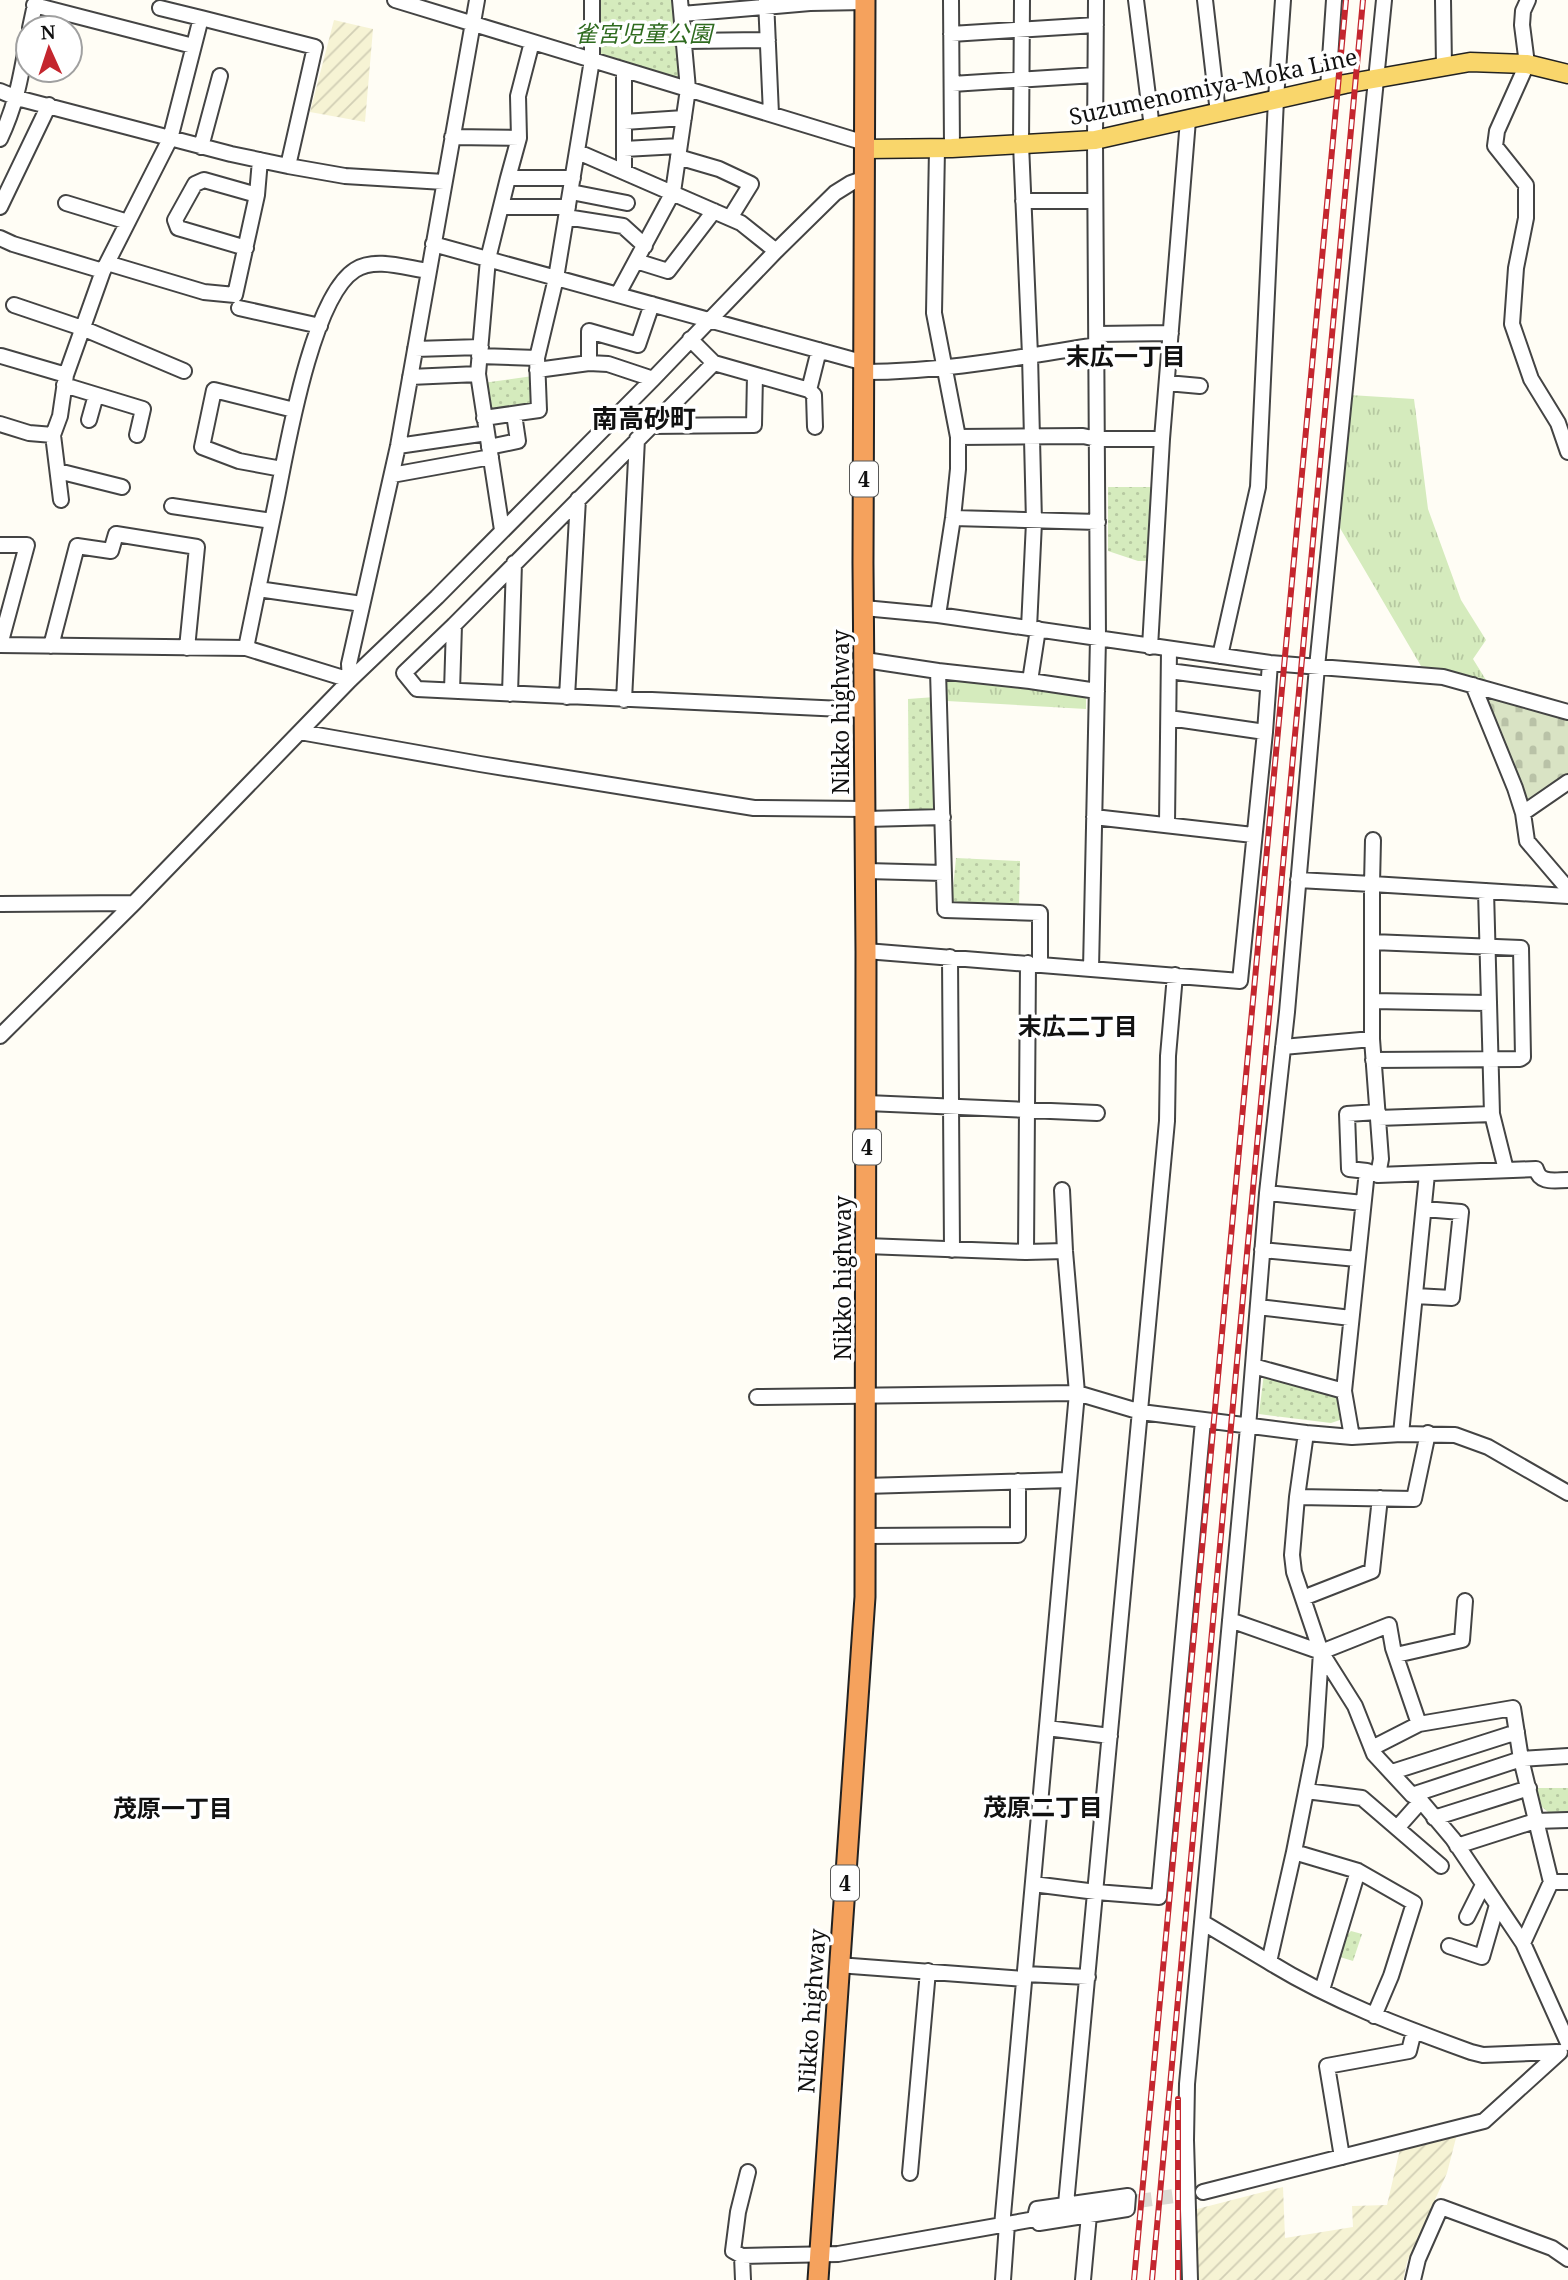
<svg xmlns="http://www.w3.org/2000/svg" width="1568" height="2280" font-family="'Noto Serif','Noto Sans JP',serif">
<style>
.farmland{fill:url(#farmland-furrows)}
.grass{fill:url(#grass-tufts)}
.cemetery{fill:url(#cemetery-stones)}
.park{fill:url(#park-dots)}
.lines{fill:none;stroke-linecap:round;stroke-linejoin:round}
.minor-tunnel{stroke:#dbdad3;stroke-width:14;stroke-dasharray:14 7;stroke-linecap:butt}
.minor-casing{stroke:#444;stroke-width:18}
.major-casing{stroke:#222;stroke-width:21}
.highway-casing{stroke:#222;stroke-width:23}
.minor{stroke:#fff;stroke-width:14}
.major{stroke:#f9d66b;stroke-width:18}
.highway{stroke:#f5a25d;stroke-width:19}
.rail-casing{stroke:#c4262e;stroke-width:6}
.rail{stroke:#fff;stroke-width:3.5;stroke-dasharray:10;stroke-linecap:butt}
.labels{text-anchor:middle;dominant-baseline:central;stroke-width:7;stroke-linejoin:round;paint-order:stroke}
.shield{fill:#fff;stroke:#585858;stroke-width:2}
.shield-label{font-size:21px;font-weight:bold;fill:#111}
.park-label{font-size:23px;font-style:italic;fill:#2f6b1f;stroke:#fff}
.street-label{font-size:23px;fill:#111;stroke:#fff}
.neighbourhood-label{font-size:24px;font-weight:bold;fill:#111;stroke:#fff}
.quarter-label{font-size:26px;font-weight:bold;fill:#111;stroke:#fff}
</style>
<defs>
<pattern id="farmland-furrows" width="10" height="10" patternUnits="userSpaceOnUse" patternTransform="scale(1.75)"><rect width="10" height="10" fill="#f6f3d4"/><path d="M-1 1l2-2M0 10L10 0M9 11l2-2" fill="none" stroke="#d2cfb5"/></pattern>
<pattern id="grass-tufts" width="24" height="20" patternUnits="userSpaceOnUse" patternTransform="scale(1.75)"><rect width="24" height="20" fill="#d5ebbd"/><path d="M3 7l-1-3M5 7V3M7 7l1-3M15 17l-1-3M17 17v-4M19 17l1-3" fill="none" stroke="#b6c8a1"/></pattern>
<pattern id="cemetery-stones" width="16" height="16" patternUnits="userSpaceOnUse" patternTransform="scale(1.75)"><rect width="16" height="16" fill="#d9e3c4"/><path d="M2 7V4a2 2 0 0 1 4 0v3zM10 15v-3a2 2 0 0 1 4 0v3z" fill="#b9c2a7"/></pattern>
<pattern id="park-dots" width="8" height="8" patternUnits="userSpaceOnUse" patternTransform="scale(1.75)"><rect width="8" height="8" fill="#d5ebbd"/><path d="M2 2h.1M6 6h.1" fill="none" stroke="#b6c8a1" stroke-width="1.8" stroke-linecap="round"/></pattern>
</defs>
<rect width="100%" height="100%" fill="#fffdf5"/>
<path class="farmland" d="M 334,20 L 373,29 L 365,122 L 310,112 Z
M 1457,2134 L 1447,2173 L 1407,2262 L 1403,2280 L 1197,2280 L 1197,2209 L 1283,2187 L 1285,2238 L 1353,2227 L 1352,2206 L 1387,2205 L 1400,2149 Z"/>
<path class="grass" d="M 1350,395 L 1414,399 L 1428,509 L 1461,600 L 1486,640 L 1473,659 L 1486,680 L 1421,666 L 1340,528 Z
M 949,678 L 1086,695 L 1086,709 L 947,701 L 945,682 Z"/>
<path class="cemetery" d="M 1481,692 L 1568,719 L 1568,779 L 1527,808 Z"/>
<path class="park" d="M 596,0 L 675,0 L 682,76 L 679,79 L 601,55 L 598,51 Z
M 533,376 L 535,408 L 488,415 L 483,383 Z
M 1108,487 L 1156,487 L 1153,561 L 1138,561 L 1108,551 Z
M 935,697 L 941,811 L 909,812 L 908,699 Z
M 956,858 L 1020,861 L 1019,906 L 955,905 L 952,899 Z
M 1264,1373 L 1340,1393 L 1340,1420 L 1331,1423 L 1259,1414 Z
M 1536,1788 L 1568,1788 L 1568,1814 L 1553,1816 L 1542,1807 Z
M 1351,1931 L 1362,1934 L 1353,1961 L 1340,1957 L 1348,1934 Z"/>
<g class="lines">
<path class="minor-tunnel" d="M 1117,2204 L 1203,2192"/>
<g class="minor-casing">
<path id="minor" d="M 395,0 L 865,143
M 766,0 L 771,114
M 951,0 L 952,148
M 1022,0 L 1021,144 L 1030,355 L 1034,522 L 1029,628
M 1136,0 L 1152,128
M 1205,0 L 1218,113
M 1443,0 L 1444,66
M 1528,0 L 1523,11 L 1522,25 L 1527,64 L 1497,131 L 1495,146 L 1526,185 L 1526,218 L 1516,268 L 1512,324 L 1531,379 L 1558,423 L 1568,452
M 34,5 L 193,46
M 160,8 L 201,18
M 682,14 L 810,3 L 865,2
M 30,28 L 36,0
M 951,34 L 1096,25
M 684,41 L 768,40
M 952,84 L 1095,75
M 1328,88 L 1334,0
M 0,91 L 17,98 L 231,154 L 288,166 L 345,176 L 444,182
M 624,122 L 684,118
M 452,137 L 519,138
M 0,139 C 17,103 21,75 28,37
M 201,147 L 220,76
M 624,149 L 679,146
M 937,149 L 934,313 L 958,437 L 958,469 L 953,518 L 938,615
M 578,152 L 741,223 L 776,251
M 678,157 L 719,169 L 751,184 L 730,218
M 624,172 L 624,70
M 508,178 L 519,138 L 518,96 L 532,42
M 571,192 L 627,203
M 1023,201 L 1095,201
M 66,203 L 128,222
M 0,207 L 49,105
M 501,207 L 568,207
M 566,217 L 623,226 L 645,246
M 0,238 L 13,244 L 103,271
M 433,244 L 865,363
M 246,248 L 178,228 L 175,220 L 195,184 L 204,180 L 257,195
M 636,261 L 668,271 L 714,211
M 107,263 L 204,292 L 235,295 L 257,195 L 260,160
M 618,294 L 673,192 L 688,89 L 680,0
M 14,305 L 82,328 L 184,371
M 239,308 L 320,326
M 1097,334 L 1171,333
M 690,339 L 714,363
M 415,349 L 481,347
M 819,350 L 809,390 L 714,363 L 454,625 L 404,673 L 417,689 L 864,710
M 1,356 L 66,375
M 479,356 L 537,358
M 589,363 L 589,331 L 638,345 L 652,304
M 537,370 L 589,363 L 608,364 L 653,379
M 865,372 C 943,372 1020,357 1097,345
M 410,377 L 478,374
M 1167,383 L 1200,386
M 64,385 L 143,409 L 137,435
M 809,390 L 814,395 L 815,427
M 484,418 L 539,410 L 537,358 L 556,278 L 592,60 L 592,0
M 89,420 L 96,395
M 0,424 L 29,433 L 53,435
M 650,426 L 754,425 L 755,375
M 958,437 L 1083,436 L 1097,439 L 1162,439
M 398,446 L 487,433
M 489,447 L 518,441 L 514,414
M 282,469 L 239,461 L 202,447 L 214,390 L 294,410
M 58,471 L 122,487
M 392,475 L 491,457
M 61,500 L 53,435 L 60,416 L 66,375 L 103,271 L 170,139 L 201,18 L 315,47 L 288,166
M 172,506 L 272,521
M 953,518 L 1098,522
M 502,530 L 478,374 L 488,259 L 508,178 L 573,178
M 0,545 L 27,545 L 0,645
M 258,589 L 362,604
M 864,608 L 938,615 L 1270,663 L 1443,677 L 1568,712
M 0,645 L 246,648 L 350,680
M 51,646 L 77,546 L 111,551 L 116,534 L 197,547 L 187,648
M 1150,647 L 1162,439 L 1188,120
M 246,648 C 256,598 267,548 277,497 C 287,447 312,297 355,270 C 375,257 406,268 428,271
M 1220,656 L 1258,487 L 1276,99 L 1283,0
M 865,660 L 938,671
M 1169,671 L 1268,684
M 350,680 L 349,664 L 398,446 L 477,0
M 1030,681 L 1038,629
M 1473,685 L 1515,788 L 1523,813 L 1527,841 L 1568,889
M 452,691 L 454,625
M 510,694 L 514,563
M 567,697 L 578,499
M 624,700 L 637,439
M 1169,718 L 1265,732
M 300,732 L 480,764 L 754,808 L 865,809
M 1523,813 L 1568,782
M 1094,817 L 1253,835
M 866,819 L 943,817
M 1167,824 L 1169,650
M 866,871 L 944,873
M 1298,880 L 1372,884 L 1373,840
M 1486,891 L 1492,1114 L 1506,1170
M 0,904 L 134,903
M 1372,942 L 1521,948 L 1523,1057 L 1520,1059 L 1373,1060
M 866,951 L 1240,981 L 1265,732 L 1270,663
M 950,957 L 952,1250
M 1028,963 L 1026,1252 L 1065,1251
M 1040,964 L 1040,913 L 945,910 L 938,671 L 1030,681 L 1097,691
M 1091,969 L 1098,638 L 1095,140 L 1096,0
M 1372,1001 L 1488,1003
M 0,1036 L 134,903 L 350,680 L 437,597 L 653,379 L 776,251 L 835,193 L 851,183 L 865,178
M 1283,1047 L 1372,1039
M 867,1103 L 1097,1113
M 1378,1118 L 1492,1114
M 1367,1171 L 1349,1169 L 1347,1114 L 1378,1112
M 1378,1175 L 1536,1169 C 1540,1184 1554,1180 1568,1180
M 1267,1193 L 1363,1203
M 866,1246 L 1026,1252
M 1262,1250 L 1357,1259
M 1415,1296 L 1452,1298 L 1461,1212 L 1424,1209
M 1258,1307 L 1351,1318
M 1253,1366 L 1344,1391
M 757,1397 L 1077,1393 L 1141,1412 L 1306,1433 L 1352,1437 L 1401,1434 L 1455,1435 L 1488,1447 L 1568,1493
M 1306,1433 L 1297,1497 L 1292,1555 L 1294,1572 L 1321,1652 L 1355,1706 L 1374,1754 L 1412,1795 L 1421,1801 L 1453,1839 L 1523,1943 L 1568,2043
M 1401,1434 L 1427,1174
M 1352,1437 L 1344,1391 L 1367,1171 L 1378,1175 L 1381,1159 L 1372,1039 L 1372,884 L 1568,896
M 865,1486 L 1069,1480
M 1297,1497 L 1414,1499 L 1428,1433
M 866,1536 L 1018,1535 L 1018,1481
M 1303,1598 L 1372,1571 L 1380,1498
M 1230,1620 L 1321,1652 L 1389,1625 L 1393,1648 L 1419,1724 L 1372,1748
M 1321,1652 L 1315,1746 L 1294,1852 L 1269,1962 C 1332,2001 1402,2027 1471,2052 L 1483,2055 L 1557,2052
M 1396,1655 L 1462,1640 L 1465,1601
M 1419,1724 L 1513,1708 L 1521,1759 L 1551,1882 L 1523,1943
M 1047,1728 L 1110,1736
M 1392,1772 L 1517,1732
M 1306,1791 L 1362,1798 L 1441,1866
M 1412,1795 L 1521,1759 L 1568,1756
M 1434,1818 L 1529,1788
M 1397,1828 L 1421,1801
M 1457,1846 L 1535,1821 L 1568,1820
M 1294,1852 L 1358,1871 L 1414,1903 L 1391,1976 L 1374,2016
M 1551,1882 L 1568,1882
M 1033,1884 L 1096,1892 L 1159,1897 L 1203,1421
M 1467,1917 L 1483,1885
M 1202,1922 L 1269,1962
M 1449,1946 L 1482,1957 L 1497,1905
M 838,1965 L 1024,1979
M 1025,1974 L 1088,1977
M 1322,1990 L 1358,1871
M 1342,2157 L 1327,2066 L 1409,2051 L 1414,2031
M 910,2173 L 928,1971
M 1203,2192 L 1484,2121 L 1560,2052
M 1128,2196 L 1127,2209 L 1039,2223 L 1035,2217 L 1037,2209 Z
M 1066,2204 L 1167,1121 L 1168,1056 L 1175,975
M 1002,2226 L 1077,1393 L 1065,1251 L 1062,1190
M 742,2256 L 838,2254 L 1114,2205
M 743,2280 L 742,2256 L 733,2251 L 738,2212 L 748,2172
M 1003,2280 L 1007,2224
M 1083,2280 L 1089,2215
M 1190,2280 L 1186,2140 L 1187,2084 L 1248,1427 L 1267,1193 L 1287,1012 L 1317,667 L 1384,0
M 1413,2280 L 1418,2259 L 1441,2207 L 1552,2248 L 1568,2259"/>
</g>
<g class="major-casing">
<path id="major" d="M 865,149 L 952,148 L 1095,140 L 1345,84 L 1470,62 L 1527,64 L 1568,74"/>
</g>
<g class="highway-casing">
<path id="highway" d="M 818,2280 L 865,1597 L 866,951 L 863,563 L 865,0"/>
</g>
<use href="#minor" class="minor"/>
<use href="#major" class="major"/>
<use href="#highway" class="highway"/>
<g class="rail-casing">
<path id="rail" d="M 1134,2280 L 1346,0
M 1152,2280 L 1363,0
M 1178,2280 L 1178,2099"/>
</g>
<use href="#rail" class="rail"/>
</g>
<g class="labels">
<g class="shield">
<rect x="850" y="461.5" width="28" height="35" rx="5"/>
<rect x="853" y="1129.5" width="28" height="35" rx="5"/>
<rect x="831" y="1865.5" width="28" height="35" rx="5"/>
</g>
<g class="shield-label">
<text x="864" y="479">4</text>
<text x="867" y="1147">4</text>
<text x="845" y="1883">4</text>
</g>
<g class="park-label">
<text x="643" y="33">雀宮児童公園</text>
</g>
<g class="street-label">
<text transform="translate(1213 86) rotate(-12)">Suzumenomiya-Moka Line</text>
<text transform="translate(840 712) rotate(-90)">Nikko highway</text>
<text transform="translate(842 1278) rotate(-90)">Nikko highway</text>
<text transform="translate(811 2011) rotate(-86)">Nikko highway</text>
</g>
<g class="neighbourhood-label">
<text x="1126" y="355">末広一丁目</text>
<text x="1078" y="1025">末広二丁目</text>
<text x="1043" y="1806">茂原二丁目</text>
<text x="173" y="1807">茂原一丁目</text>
</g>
<g class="quarter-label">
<text x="644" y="418">南高砂町</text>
</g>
</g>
<g transform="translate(49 49) rotate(357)"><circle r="33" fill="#ffffff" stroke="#a0a0a0" stroke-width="2"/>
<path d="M0-5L12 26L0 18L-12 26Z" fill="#c4262e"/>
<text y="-10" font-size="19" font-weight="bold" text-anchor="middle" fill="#111111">N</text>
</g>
</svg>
